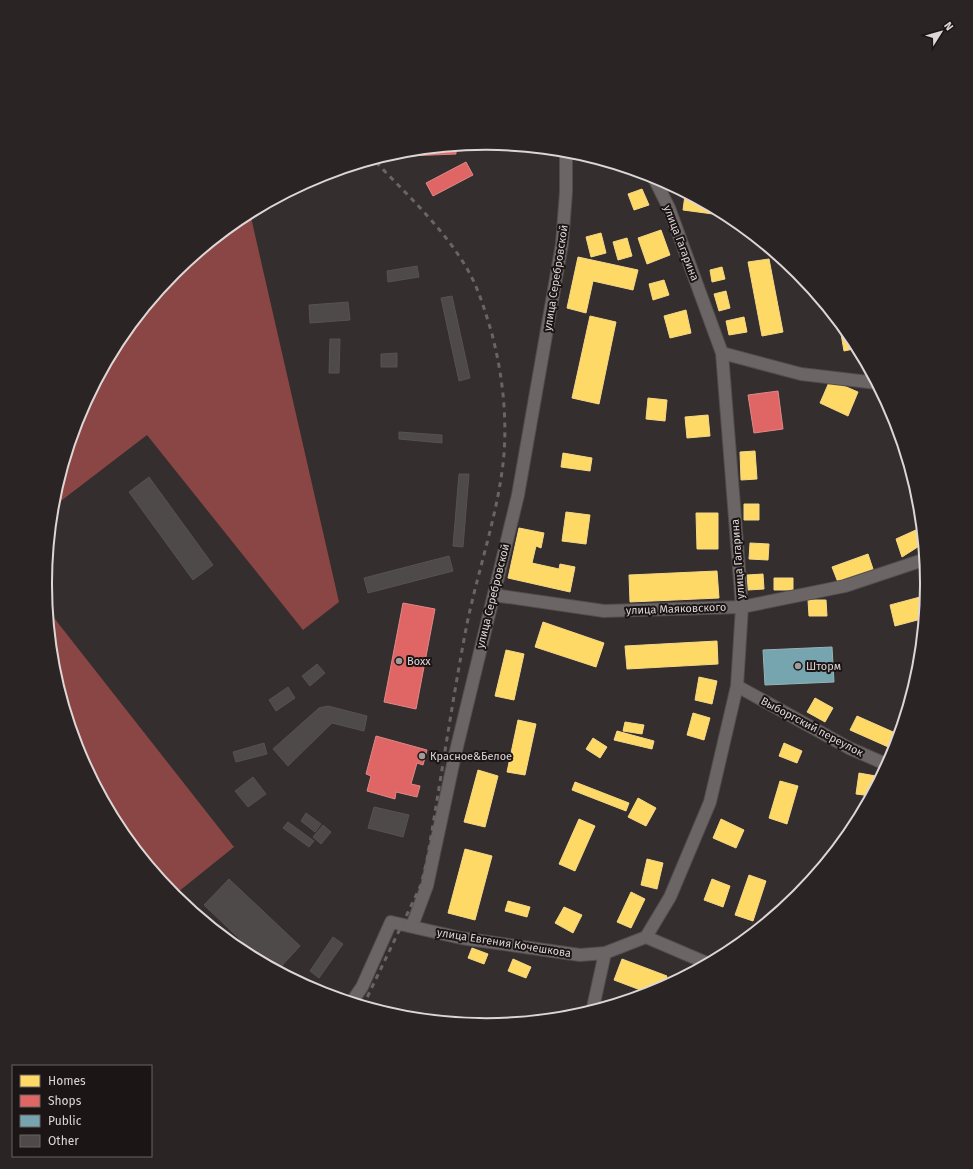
<svg xmlns="http://www.w3.org/2000/svg" width="973" height="1169" font-family="'Fira Sans',sans-serif">
<style>
.water{fill:#8a4644}
.homes{fill:#ffd966;stroke:#f5d887}
.shops{fill:#e06666;stroke:#df8887}
.public{fill:#76a5af;stroke:#95b4ba}
.building{fill:#4e4a4a;stroke:#575251}
.lines{fill:none;stroke-linecap:round;stroke-linejoin:round}
.minor-casing{stroke:#524c4c;stroke-width:14}
.minor{stroke:#6b6665;stroke-width:12}
.rail{stroke:#6a6565;stroke-width:3;stroke-dasharray:5 5;stroke-linecap:butt}
.poi-dot{fill:#a29b9b;stroke:#1b1515;stroke-width:1.5}
.labels{text-anchor:middle;dominant-baseline:central;stroke-width:4;stroke-linejoin:round;paint-order:stroke}
.street-label{font-size:11px;fill:#ded6d5;stroke:#1b1515}
.poi-label{font-size:11px;fill:#ded6d5;stroke:#1b1515;text-anchor:start}
.rim{fill:none;stroke:#ded6d5;stroke-width:2}
</style>
<rect width="100%" height="100%" fill="#342e2e"/>
<path class="water" d="M 250,213 L 339,602 L 303,630 L 147,435 L 53,507 L 54,498 L 79,415 L 120,339 L 174,272 L 241,217 Z
M 47,609 L 234,847 L 173,896 L 119,830 L 79,753 L 53,670 Z"/>
<path class="homes" d="M 642,189 L 649,205 L 634,210 L 628,194 Z
M 685,195 L 692,196 L 713,208 L 713,214 L 683,210 Z
M 661,230 L 670,255 L 647,264 L 638,238 Z
M 601,233 L 606,253 L 591,257 L 586,237 Z
M 627,238 L 632,256 L 618,260 L 613,242 Z
M 578,257 L 638,270 L 633,290 L 593,281 L 586,313 L 567,308 Z
M 769,259 L 783,332 L 762,336 L 748,262 Z
M 722,267 L 725,279 L 712,282 L 710,270 Z
M 664,280 L 669,295 L 653,300 L 649,284 Z
M 726,291 L 730,308 L 719,311 L 714,294 Z
M 686,310 L 691,333 L 670,338 L 664,316 Z
M 590,316 L 616,322 L 599,404 L 572,398 Z
M 744,317 L 747,332 L 729,335 L 726,321 Z
M 840,328 L 844,328 L 858,348 L 844,351 Z
M 830,380 L 858,392 L 848,416 L 820,403 Z
M 648,398 L 667,400 L 665,421 L 646,419 Z
M 708,415 L 710,436 L 687,438 L 685,417 Z
M 755,451 L 757,479 L 741,480 L 740,452 Z
M 563,453 L 592,458 L 590,471 L 561,467 Z
M 744,504 L 759,504 L 759,520 L 744,520 Z
M 566,512 L 590,515 L 586,544 L 562,541 Z
M 696,513 L 718,513 L 718,549 L 697,549 Z
M 519,528 L 544,533 L 541,548 L 536,546 L 532,563 L 559,569 L 560,564 L 575,567 L 570,592 L 508,578 Z
M 918,529 L 924,543 L 902,557 L 896,539 Z
M 750,543 L 769,544 L 768,560 L 749,559 Z
M 868,554 L 874,572 L 839,585 L 832,567 Z
M 717,571 L 719,598 L 630,602 L 629,575 Z
M 763,574 L 764,589 L 748,590 L 747,575 Z
M 774,578 L 793,578 L 793,590 L 774,590 Z
M 920,597 L 925,618 L 895,626 L 890,605 Z
M 808,600 L 826,600 L 827,616 L 809,616 Z
M 543,622 L 604,643 L 596,667 L 535,647 Z
M 717,641 L 718,664 L 627,669 L 625,646 Z
M 506,650 L 524,654 L 514,700 L 495,696 Z
M 699,677 L 717,681 L 712,704 L 695,700 Z
M 815,698 L 833,708 L 825,722 L 807,712 Z
M 693,713 L 710,718 L 704,740 L 687,735 Z
M 857,716 L 900,735 L 895,750 L 850,730 Z
M 518,720 L 536,724 L 525,775 L 507,772 Z
M 625,722 L 644,725 L 642,734 L 623,731 Z
M 617,731 L 654,741 L 652,749 L 614,740 Z
M 593,738 L 607,747 L 600,758 L 586,749 Z
M 784,743 L 802,751 L 797,763 L 779,756 Z
M 478,770 L 498,776 L 485,827 L 464,822 Z
M 859,773 L 876,776 L 871,796 L 856,794 Z
M 780,781 L 798,786 L 787,824 L 769,818 Z
M 575,782 L 629,803 L 626,811 L 572,790 Z
M 638,798 L 656,808 L 646,826 L 628,817 Z
M 579,819 L 595,826 L 575,871 L 559,864 Z
M 721,819 L 744,830 L 736,848 L 713,838 Z
M 465,849 L 492,856 L 475,920 L 448,913 Z
M 647,859 L 663,863 L 657,889 L 641,885 Z
M 749,875 L 766,881 L 753,921 L 735,915 Z
M 712,879 L 730,886 L 723,907 L 704,900 Z
M 631,892 L 645,899 L 631,928 L 617,922 Z
M 508,901 L 530,907 L 527,917 L 505,911 Z
M 564,907 L 582,915 L 573,933 L 555,923 Z
M 472,948 L 488,954 L 484,964 L 468,958 Z
M 513,959 L 531,967 L 526,978 L 508,971 Z
M 622,959 L 667,976 L 662,989 L 651,994 L 614,980 Z"/>
<path class="shops" d="M 456,146 L 456,154 L 407,156 L 406,151 Z
M 466,162 L 473,175 L 433,196 L 426,183 Z
M 778,391 L 783,429 L 754,433 L 748,395 Z
M 403,603 L 435,609 L 416,709 L 384,702 Z
M 376,736 L 427,750 L 423,765 L 417,763 L 411,784 L 420,786 L 417,797 L 396,792 L 395,799 L 367,791 L 371,776 L 366,774 Z"/>
<path class="public" d="M 832,647 L 834,682 L 765,685 L 763,650 Z"/>
<path class="building" d="M 311,180 L 312,183 L 293,194 L 291,191 Z
M 417,266 L 419,277 L 388,282 L 387,271 Z
M 452,296 L 470,378 L 459,381 L 441,298 Z
M 348,302 L 350,320 L 310,323 L 309,305 Z
M 330,339 L 340,339 L 339,373 L 329,373 Z
M 397,353 L 397,367 L 381,367 L 381,354 Z
M 399,432 L 442,435 L 442,443 L 399,439 Z
M 459,474 L 469,474 L 463,547 L 453,546 Z
M 149,477 L 213,565 L 193,580 L 129,492 Z
M 449,556 L 453,571 L 368,593 L 364,578 Z
M 317,664 L 325,673 L 310,686 L 302,676 Z
M 288,687 L 295,698 L 276,711 L 269,700 Z
M 328,706 L 367,716 L 364,731 L 332,723 L 288,766 L 273,749 L 319,708 Z
M 264,743 L 267,754 L 236,762 L 233,752 Z
M 253,777 L 266,794 L 248,807 L 235,791 Z
M 374,807 L 409,815 L 403,837 L 368,828 Z
M 306,813 L 321,824 L 315,832 L 301,821 Z
M 288,822 L 314,841 L 309,847 L 283,828 Z
M 323,825 L 331,832 L 321,844 L 313,837 Z
M 229,879 L 300,946 L 277,971 L 269,967 L 204,905 Z
M 333,937 L 343,944 L 319,978 L 310,971 Z"/>
<g class="lines">
<g class="minor-casing">
<path id="minor" d="M 722,353 L 801,374 L 877,383
M 494,595 L 604,611 L 742,607 L 845,586 L 926,559
M 737,686 L 849,748 L 888,765
M 412,926 L 427,886 L 455,755 L 518,495 L 562,244 L 566,192 L 566,151
M 646,937 L 670,897 L 710,802 L 737,686 L 742,607 L 722,353 L 669,208 L 653,176
M 351,1003 L 362,987 L 391,922 L 461,938 L 580,955 L 605,953 L 646,937 L 709,964
M 592,1012 L 605,953"/>
</g>
<use href="#minor" class="minor"/>
<path class="rail" d="M 363,1006 L 421,885 L 427,860 C 440,785 451,709 465,634 C 476,575 499,513 504,454 C 507,413 502,373 492,334 C 486,314 480,293 470,274 C 446,230 408,196 374,160"/>
</g>
<g class="poi-dot">
<circle cx="399" cy="661" r="4"/>
<circle cx="798" cy="666" r="4"/>
<circle cx="422" cy="756" r="4"/>
</g>
<g class="labels">
<g class="street-label">
<text transform="translate(681 243) rotate(69)">улица Гагарина</text>
<text transform="translate(556 278) rotate(-81)">улица Серебровской</text>
<text transform="translate(738 559) rotate(-94)">улица Гагарина</text>
<text transform="translate(493 596) rotate(-76)">улица Серебровской</text>
<text transform="translate(676 609) rotate(-2)">улица Маяковского</text>
<text transform="translate(812 727) rotate(28)">Выборгский переулок</text>
<text transform="translate(504 943) rotate(9)">улица Евгения Кочешкова</text>
</g>
<g class="poi-label">
<text x="407" y="661">Boxx</text>
<text x="806" y="666">Шторм</text>
<text x="430" y="756">Красное&amp;Белое</text>
</g>
</g>
<path d="M0 0H973V1169H0ZM52 584a434 434 0 1 1 868 0a434 434 0 1 1-868 0Z" fill="#2b2424" fill-rule="evenodd"/>
<path class="rim" d="M52 584a434 434 0 1 1 868 0a434 434 0 1 1-868 0Z"/>
<rect x="12" y="1065" width="140" height="92" fill="#1b1515" stroke="#696262"/>
<rect x="20" y="1075" width="20" height="12" fill="#ffd966" stroke="#696262"/>
<text x="48" y="1085" font-size="12" fill="#ded6d5">Homes</text>
<rect x="20" y="1095" width="20" height="12" fill="#e06666" stroke="#696262"/>
<text x="48" y="1105" font-size="12" fill="#ded6d5">Shops</text>
<rect x="20" y="1115" width="20" height="12" fill="#76a5af" stroke="#696262"/>
<text x="48" y="1125" font-size="12" fill="#ded6d5">Public</text>
<rect x="20" y="1135" width="20" height="12" fill="#4e4a4a" stroke="#696262"/>
<text x="48" y="1145" font-size="12" fill="#ded6d5">Other</text>
<g transform="translate(941 32) rotate(53)" stroke="#1b1515" stroke-width="3" paint-order="stroke">
<path d="M0-3L7 15L0 10L-7 15Z" fill="#ded6d5"/>
<text y="-6" font-size="11" font-weight="bold" text-anchor="middle" fill="#ded6d5">N</text>
</g>
</svg>
